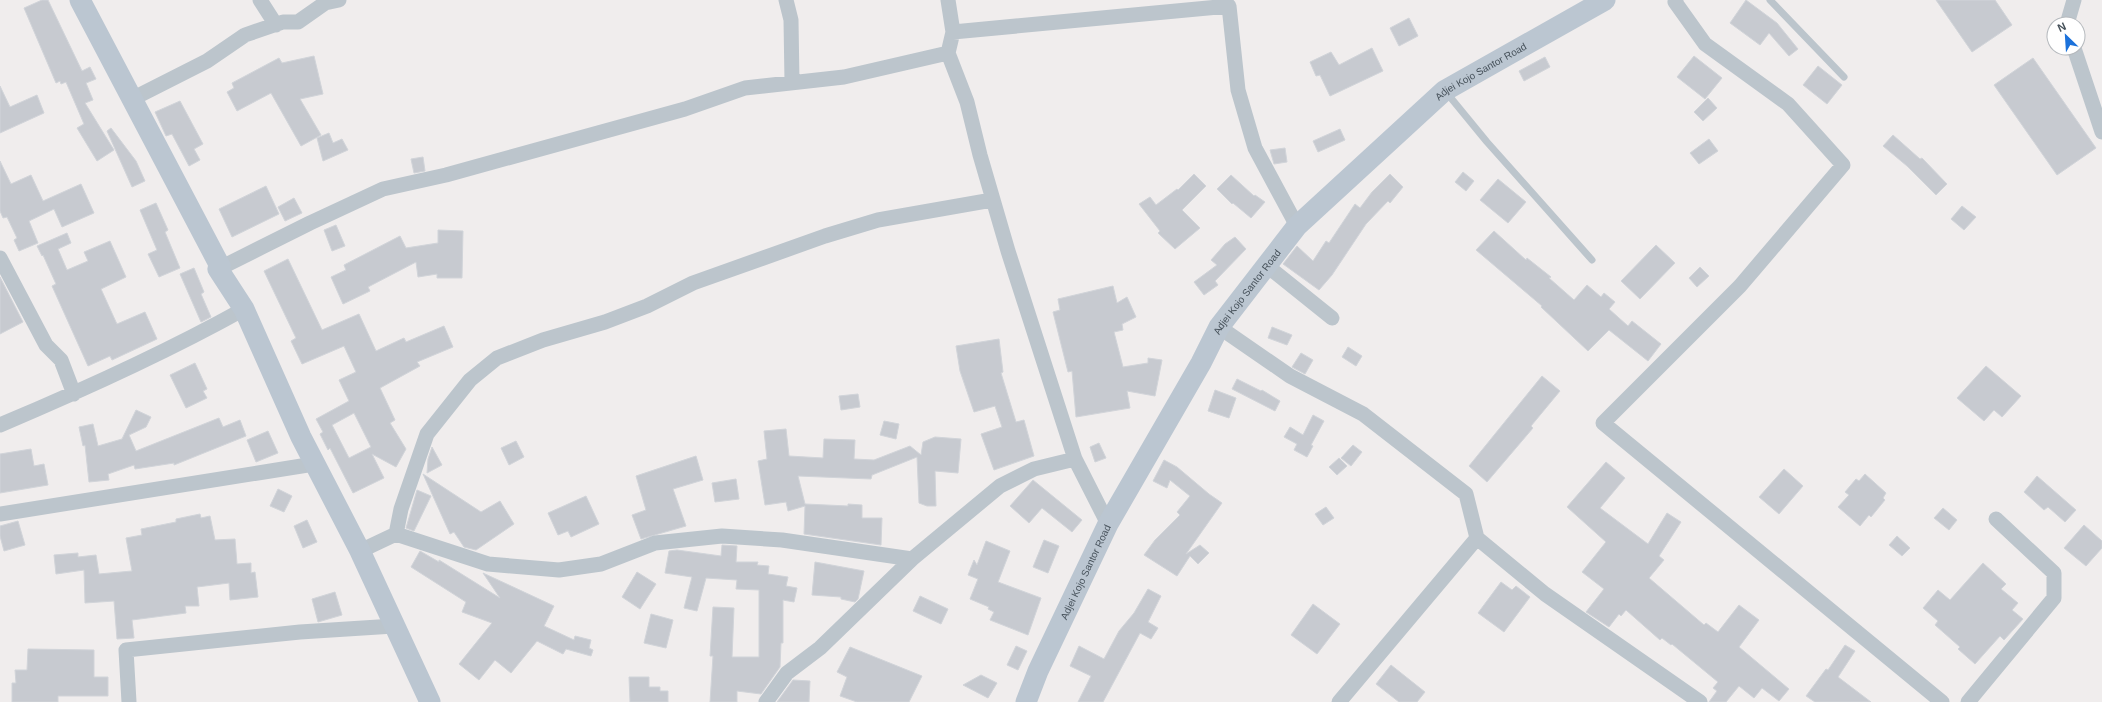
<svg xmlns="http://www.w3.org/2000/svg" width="2102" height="702" font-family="Helvetica,sans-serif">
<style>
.building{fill:#c7cad0;stroke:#d1d4d9;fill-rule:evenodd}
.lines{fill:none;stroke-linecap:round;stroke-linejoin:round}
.lane{stroke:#bcc5cc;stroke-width:7}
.street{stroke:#bcc5cc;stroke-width:15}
.secondary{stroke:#bbc6d1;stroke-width:21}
.labels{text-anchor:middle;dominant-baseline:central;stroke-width:3;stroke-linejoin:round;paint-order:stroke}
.street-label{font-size:10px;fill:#46515a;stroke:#fff}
</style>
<rect width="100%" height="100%" fill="#f0eded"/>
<path class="building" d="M 42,0 L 48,0 L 82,71 L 90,67 L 96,79 L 86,83 L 93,100 L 85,103 L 114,150 L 97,161 L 77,128 L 84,124 L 66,82 L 61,84 L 60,81 L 56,83 L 24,8 Z
M 1746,0 L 1777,23 L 1798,49 L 1789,56 L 1769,33 L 1760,45 L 1730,23 Z
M 1936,0 L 1995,0 L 2012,25 L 1972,52 Z
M 1409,18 L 1418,36 L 1399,46 L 1390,28 Z
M 1372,48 L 1383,71 L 1330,96 L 1320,75 L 1316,76 L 1310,62 L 1331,52 L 1339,65 Z
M 314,56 L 323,94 L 300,99 L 321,135 L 301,146 L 271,93 L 237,111 L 227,92 L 234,88 L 232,83 L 279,58 L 282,63 Z
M 1694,56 L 1722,78 L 1705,99 L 1677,77 Z
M 1545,57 L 1550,67 L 1524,81 L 1519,71 Z
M 2033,58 L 2096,148 L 2057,175 L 1994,85 Z
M 1818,66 L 1842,85 L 1827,104 L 1803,85 Z
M 0,86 L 10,107 L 37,95 L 44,113 L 0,133 Z
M 1708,98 L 1717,108 L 1703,121 L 1694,112 Z
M 180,101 L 203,144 L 194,149 L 200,160 L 189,166 L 172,134 L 166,136 L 155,112 Z
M 111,128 L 136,161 L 145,181 L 132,187 L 107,131 Z
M 1340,129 L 1345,140 L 1318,152 L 1313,141 Z
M 329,133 L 333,143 L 342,139 L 348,150 L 323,161 L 317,138 Z
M 1893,135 L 1920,159 L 1922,158 L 1947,184 L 1936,195 L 1907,166 L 1883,146 Z
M 1709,139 L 1718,151 L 1699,164 L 1690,153 Z
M 1285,148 L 1287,162 L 1274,164 L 1270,150 Z
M 423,157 L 425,171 L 414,173 L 411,159 Z
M 0,161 L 11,184 L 31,175 L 43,201 L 81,184 L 94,213 L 62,227 L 54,209 L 29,221 L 38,243 L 19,251 L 14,240 L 17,238 L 7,217 L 3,218 L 0,211 Z
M 1463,172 L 1474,181 L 1466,191 L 1455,182 Z
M 1194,174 L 1206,186 L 1182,210 L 1200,228 L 1175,249 L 1158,233 L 1160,231 L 1139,204 L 1150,197 L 1156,205 L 1177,189 L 1178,190 Z
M 1390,174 L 1403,187 L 1390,203 L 1388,201 L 1366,224 L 1332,275 L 1319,290 L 1283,264 L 1297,246 L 1313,261 L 1326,241 L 1329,243 L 1355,204 L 1360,208 L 1372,192 Z
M 1231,175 L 1254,196 L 1255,195 L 1265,202 L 1251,218 L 1233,203 L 1232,204 L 1217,189 Z
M 1498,179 L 1526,202 L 1508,223 L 1480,200 Z
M 266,186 L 279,214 L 232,237 L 219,209 Z
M 294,198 L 302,213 L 285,221 L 278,207 Z
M 156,203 L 168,230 L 165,232 L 180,268 L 159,277 L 148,254 L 157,250 L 140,210 Z
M 1962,206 L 1976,217 L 1964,230 L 1951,219 Z
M 336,225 L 345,246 L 332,251 L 324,230 Z
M 438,230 L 463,231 L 462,278 L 437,278 L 437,274 L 418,277 L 416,262 L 368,287 L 370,291 L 343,304 L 331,277 L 346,270 L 344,265 L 400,236 L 406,248 L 438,243 Z
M 1494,231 L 1526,260 L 1527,258 L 1551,277 L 1549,278 L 1574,300 L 1587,285 L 1601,297 L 1604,293 L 1615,302 L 1609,309 L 1628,326 L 1632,321 L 1661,344 L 1648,361 L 1609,330 L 1588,351 L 1541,307 L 1542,306 L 1476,250 Z
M 67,233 L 71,243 L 58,249 L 67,270 L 88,261 L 84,252 L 110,241 L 126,277 L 101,289 L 116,322 L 117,324 L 145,312 L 157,339 L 112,360 L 110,356 L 88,366 L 52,286 L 56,284 L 43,255 L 42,256 L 37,246 Z
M 1235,237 L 1246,249 L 1215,281 L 1218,285 L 1204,295 L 1194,282 L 1217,265 L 1211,260 L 1225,244 Z
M 1656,245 L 1675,263 L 1640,299 L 1621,281 Z
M 288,259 L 322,330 L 359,314 L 376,351 L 404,338 L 406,342 L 444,326 L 453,347 L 417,362 L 420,366 L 380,388 L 395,420 L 390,423 L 406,449 L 396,467 L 372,454 L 384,478 L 353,493 L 330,448 L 328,450 L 320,434 L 323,432 L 316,419 L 349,401 L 339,380 L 356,372 L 344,346 L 302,364 L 291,341 L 296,338 L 264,271 ZM 354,413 L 371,447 L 349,458 L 332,425 Z
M 1700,267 L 1709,276 L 1697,287 L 1689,278 Z
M 194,268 L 204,292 L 201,294 L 211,317 L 201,322 L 180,274 Z
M 0,277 L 23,322 L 0,334 Z
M 1113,286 L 1117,303 L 1127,297 L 1136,317 L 1122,324 L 1123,330 L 1114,332 L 1123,367 L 1148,363 L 1148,358 L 1162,360 L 1155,396 L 1127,391 L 1130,408 L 1076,417 L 1072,371 L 1068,372 L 1053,312 L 1060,310 L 1058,299 Z
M 1272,327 L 1292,335 L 1287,345 L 1268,338 Z
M 999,339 L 1003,372 L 1001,373 L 1016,422 L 1024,420 L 1034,456 L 994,470 L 981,434 L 1002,427 L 995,406 L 974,412 L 960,371 L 956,346 Z
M 1348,347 L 1362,356 L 1356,366 L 1342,357 Z
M 1301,353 L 1313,360 L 1305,374 L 1292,367 Z
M 195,363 L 207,389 L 203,391 L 207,398 L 186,408 L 170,375 Z
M 1986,366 L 2021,396 L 2002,417 L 1994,410 L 1984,421 L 1957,398 Z
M 1542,376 L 1560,391 L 1531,426 L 1533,428 L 1487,482 L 1469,466 Z
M 1237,379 L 1261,391 L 1262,390 L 1280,401 L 1275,411 L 1232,389 Z
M 1215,390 L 1236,398 L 1229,418 L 1208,411 Z
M 858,394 L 860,407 L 841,410 L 839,396 Z
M 136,410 L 151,417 L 146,427 L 129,435 L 136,451 L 219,418 L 223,427 L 240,420 L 246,436 L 174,465 L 174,463 L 135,469 L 134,465 L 108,474 L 109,480 L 89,482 L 85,445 L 83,446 L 79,427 L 93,424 L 98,446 L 122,439 Z
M 1313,415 L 1324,421 L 1311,445 L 1313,446 L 1307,457 L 1294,450 L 1297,444 L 1284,437 L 1290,427 L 1303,435 Z
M 884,421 L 899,424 L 896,439 L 880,435 Z
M 786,429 L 789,456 L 823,458 L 824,439 L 855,440 L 854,459 L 874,460 L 910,446 L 921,455 L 923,442 L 935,437 L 961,439 L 958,473 L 935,471 L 936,506 L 927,506 L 919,503 L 917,457 L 872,475 L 871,479 L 798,476 L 805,504 L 848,506 L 848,504 L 862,505 L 862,518 L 882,518 L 881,545 L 804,534 L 805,506 L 788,511 L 786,502 L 765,505 L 758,461 L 767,459 L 764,431 Z
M 268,431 L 278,453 L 256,462 L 247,440 Z
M 516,441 L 524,457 L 509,465 L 501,448 Z
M 1099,443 L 1106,458 L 1095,462 L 1090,447 Z
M 1353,445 L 1362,452 L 1351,466 L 1341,458 Z
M 432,447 L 442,465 L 427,473 L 428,459 Z
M 31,449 L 34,466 L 44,464 L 48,485 L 0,493 L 0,454 Z
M 696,456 L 703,480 L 673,489 L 686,526 L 641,539 L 632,515 L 646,510 L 636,476 Z
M 1339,458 L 1347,466 L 1337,475 L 1329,467 Z
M 1164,460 L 1177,467 L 1209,494 L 1222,503 L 1186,554 L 1200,545 L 1209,553 L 1198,564 L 1190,556 L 1177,576 L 1144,555 L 1155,540 L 1180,515 L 1177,512 L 1190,496 L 1170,480 L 1167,488 L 1153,481 Z
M 1606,462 L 1625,478 L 1600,508 L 1648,544 L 1667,513 L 1681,522 L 1659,556 L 1664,560 L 1649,578 L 1704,625 L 1706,623 L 1718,632 L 1739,605 L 1759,620 L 1739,647 L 1789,689 L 1779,701 L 1762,688 L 1754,698 L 1739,686 L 1726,702 L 1709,702 L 1717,691 L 1713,688 L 1718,682 L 1672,644 L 1671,645 L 1662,638 L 1660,640 L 1626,610 L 1621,616 L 1619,614 L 1609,627 L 1586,612 L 1604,589 L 1582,572 L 1606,542 L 1567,507 Z
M 1784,469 L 1803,486 L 1779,514 L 1759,497 Z
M 423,474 L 481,512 L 500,501 L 514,524 L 476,550 L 464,547 L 454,532 L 450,534 Z
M 1865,474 L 1886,493 L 1883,498 L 1885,500 L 1871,517 L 1869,515 L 1860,526 L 1838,507 L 1849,495 L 1845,492 L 1856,479 L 1859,481 Z
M 2037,476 L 2076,510 L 2065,522 L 2048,507 L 2044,510 L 2024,492 Z
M 736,479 L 739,499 L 715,502 L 712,483 Z
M 1033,480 L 1082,520 L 1072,532 L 1042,508 L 1029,523 L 1010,506 Z
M 278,489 L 292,496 L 284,512 L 270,506 Z
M 417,490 L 431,496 L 414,531 L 406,528 Z
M 586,496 L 599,524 L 571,537 L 568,531 L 558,535 L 548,513 Z
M 1326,507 L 1334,518 L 1323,525 L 1315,514 Z
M 1943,508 L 1957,520 L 1949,530 L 1934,518 Z
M 200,514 L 201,518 L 210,516 L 215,540 L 235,539 L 237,564 L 251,563 L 251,573 L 255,572 L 258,597 L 230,600 L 229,583 L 197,587 L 199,606 L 185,606 L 186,613 L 132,620 L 134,638 L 117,639 L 114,601 L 85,603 L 84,570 L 56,574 L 54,555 L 78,553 L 78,557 L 96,555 L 99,574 L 132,571 L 126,538 L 142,535 L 141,529 L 176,522 L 176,519 Z
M 307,520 L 317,542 L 303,548 L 294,526 Z
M 18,521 L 25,545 L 4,551 L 0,536 L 0,526 Z
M 2084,525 L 2102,541 L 2102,548 L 2086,566 L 2064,548 Z
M 1897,536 L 1910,548 L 1902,556 L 1889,545 Z
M 1044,540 L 1059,546 L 1048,573 L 1033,567 Z
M 986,541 L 1010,551 L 998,582 L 1041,598 L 1028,635 L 990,620 L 994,612 L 988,609 L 989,607 L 970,599 L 978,579 L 968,575 L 974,560 L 977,565 Z
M 722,545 L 737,546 L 736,562 L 758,562 L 757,565 L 769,566 L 768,574 L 788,577 L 786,586 L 797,588 L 794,602 L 783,600 L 783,643 L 781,643 L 780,667 L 761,694 L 737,691 L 737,702 L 710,702 L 713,656 L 710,656 L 713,607 L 734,608 L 732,657 L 759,657 L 759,590 L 736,589 L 737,580 L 706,578 L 697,611 L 684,608 L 692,577 L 665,573 L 669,551 L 677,550 L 721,556 Z
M 420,551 L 439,562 L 439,560 L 500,598 L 483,573 L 554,606 L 544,626 L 574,640 L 575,636 L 591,640 L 589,648 L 593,650 L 591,656 L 566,649 L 563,654 L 537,641 L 511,673 L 495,660 L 479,680 L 459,664 L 492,623 L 462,612 L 466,602 L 411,567 Z
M 815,562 L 864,571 L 858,599 L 855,602 L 841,599 L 841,597 L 812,595 Z
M 1983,563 L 2006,584 L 2001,589 L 2018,603 L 2012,610 L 2023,619 L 2004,640 L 2000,636 L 1975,664 L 1958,649 L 1960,647 L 1935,625 L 1938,621 L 1923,608 L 1938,590 L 1950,600 Z
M 637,572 L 656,584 L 640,609 L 622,597 Z
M 1501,582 L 1512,590 L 1516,586 L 1530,597 L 1504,632 L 1478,613 Z
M 1148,589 L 1161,596 L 1148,622 L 1158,628 L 1151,639 L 1140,633 L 1103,702 L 1078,702 L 1091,676 L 1070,666 L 1079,646 L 1104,659 L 1119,631 L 1134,613 Z
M 335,592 L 342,615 L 318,622 L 312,599 Z
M 920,596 L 948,609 L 941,624 L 913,611 Z
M 1313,604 L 1340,624 L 1317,654 L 1291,635 Z
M 651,614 L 673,620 L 666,648 L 644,643 Z
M 1845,645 L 1855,651 L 1838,677 L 1871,702 L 1815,702 L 1806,696 L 1826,669 L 1828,670 Z
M 1016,646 L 1027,651 L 1018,670 L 1007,665 Z
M 850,647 L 922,676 L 909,702 L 857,702 L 840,696 L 847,677 L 837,672 Z
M 28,649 L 94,650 L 94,677 L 108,677 L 108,696 L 58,696 L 58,702 L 12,702 L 12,683 L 16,683 L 15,670 L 27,670 Z
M 1391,665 L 1425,692 L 1417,702 L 1399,702 L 1376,684 Z
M 981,675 L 997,683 L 988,698 L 963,685 Z
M 629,677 L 649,677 L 649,687 L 660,687 L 660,691 L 668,691 L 668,702 L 630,702 Z
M 793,680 L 810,681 L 809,702 L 777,702 Z"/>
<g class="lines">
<path class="lane" d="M 1770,0 L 1844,77
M 1446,92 L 1487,142 L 1592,260"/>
<path class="street" d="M 260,0 L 276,25
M 786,0 L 791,20 L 792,82
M 948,0 L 953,32 L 948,53 L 967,102 L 980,155 L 1008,251 L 1075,459 L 1108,524
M 1676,0 L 1675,2 L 1705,44 L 1788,104 L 1843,165 L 1740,286 L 1603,423 L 1942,702
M 2067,24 L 2074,0
M 953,32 L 1229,6 L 1238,90 L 1255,148 L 1297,226
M 2074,48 L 2102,132
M 132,99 L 207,61 L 245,35 L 283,22 L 298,22 L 325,3 L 339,0
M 0,258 L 46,345 L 61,360 L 74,394
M 1266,265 L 1332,318
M 218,269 L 310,223 L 383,189 L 446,175 L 685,109 L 745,88 L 844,77 L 948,53
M 1219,327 L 1290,376 L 1363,414 L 1466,494 L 1477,538 L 1545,594 L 1700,702
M 0,425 C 83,390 165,353 244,309
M 0,514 L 314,464
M 396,534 L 488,564 L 559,570 L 601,564 L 655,543 L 722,536 L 782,540 L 912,559
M 360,551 L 396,534 L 401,509 L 427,434 L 470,380 L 497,358 L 543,340 L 605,322 L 647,306 L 693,283 L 825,236 L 878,220 L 992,200
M 129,702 L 126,650 L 300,632 L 394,626
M 766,702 L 787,673 L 820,648 L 912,559 L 1000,486 L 1034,469 L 1075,459
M 1339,702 L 1477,538
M 1968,702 L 2054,598 L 2054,573 L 1996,519"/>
<g class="secondary">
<path d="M 80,0 L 220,266 L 218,269 L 244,309 L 301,437 L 360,551 L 430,702"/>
<path id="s1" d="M 1026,702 L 1038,671 L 1108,524 L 1201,363 L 1219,327 L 1297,226 L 1444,91 L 1605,0"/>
</g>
</g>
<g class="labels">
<g class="street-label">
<text stroke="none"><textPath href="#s1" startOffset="791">Adjei Kojo Santor Road</textPath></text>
<text stroke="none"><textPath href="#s1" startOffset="467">Adjei Kojo Santor Road</textPath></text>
<text stroke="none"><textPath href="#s1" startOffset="143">Adjei Kojo Santor Road</textPath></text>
</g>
</g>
<g transform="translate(2066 36) rotate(335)"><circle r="19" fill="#ffffff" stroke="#b5b9bd"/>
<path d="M0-3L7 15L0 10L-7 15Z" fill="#1c72db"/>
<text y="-6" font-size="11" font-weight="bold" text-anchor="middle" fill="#46515a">N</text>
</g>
</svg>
